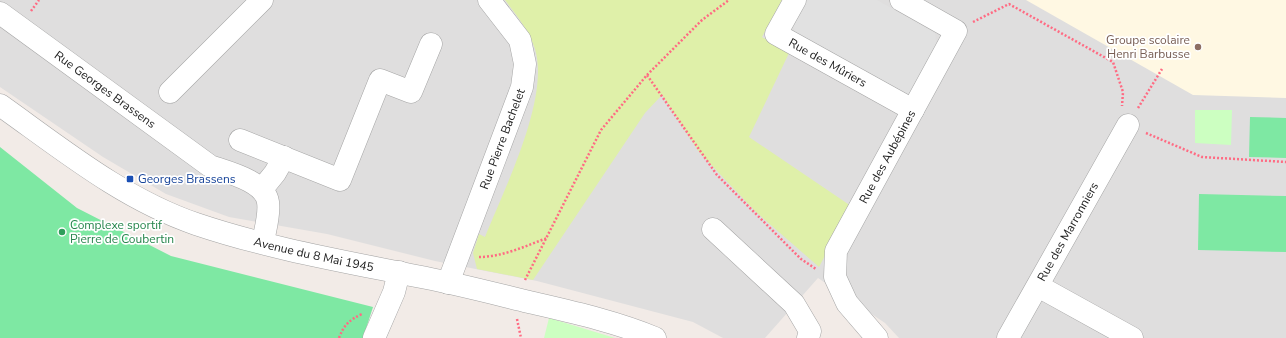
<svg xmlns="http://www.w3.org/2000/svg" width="1286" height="338" font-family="'Nunito Sans',sans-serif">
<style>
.residential{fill:#dfdede}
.education{fill:#fff8e3}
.grass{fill:#dff0a9}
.park{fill:#ccffc1}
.pitch{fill:#7ee8a3}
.parking{fill:#e1e1e1}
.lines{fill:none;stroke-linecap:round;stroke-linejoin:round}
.minor-casing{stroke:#a5a5a5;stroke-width:23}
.path{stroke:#ff6b83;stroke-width:2.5;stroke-dasharray:2 2;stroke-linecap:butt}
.minor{stroke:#fff;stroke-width:22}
.education-dot{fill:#8d6e63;stroke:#fff;stroke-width:1.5}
.transit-dot{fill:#1a4fb4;stroke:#fff;stroke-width:1.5}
.leisure-dot{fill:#2e9e5b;stroke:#fff;stroke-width:1.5}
.labels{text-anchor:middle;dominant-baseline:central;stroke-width:3.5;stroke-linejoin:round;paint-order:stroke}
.education-label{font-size:12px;fill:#785e54;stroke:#fff;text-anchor:end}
.street-label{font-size:12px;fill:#212121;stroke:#fff}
.transit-label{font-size:12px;fill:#164399;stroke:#fff;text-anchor:start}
.leisure-label{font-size:12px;fill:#27864d;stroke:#fff;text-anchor:start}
</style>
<rect width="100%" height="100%" fill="#f2ebe7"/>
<path class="residential" d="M 0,0 L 1286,0 L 1286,338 L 899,338 L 885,323 L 818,278 L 765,338 L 723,338 L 693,322 L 537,281 L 435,261 L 327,234 L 229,217 L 166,194 L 103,157 L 0,87 Z"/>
<path class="education" d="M 1026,0 L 1286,0 L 1286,98 L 1193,95 Z"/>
<path class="grass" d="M 505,0 L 782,0 L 762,37 L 789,53 L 749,137 L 851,206 L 819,267 L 756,212 L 699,152 L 662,95 L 645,113 L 533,280 L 477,269 L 473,253 L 479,234 L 485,237 C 504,189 550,99 535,49 C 529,30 516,15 505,0 Z"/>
<path class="park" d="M 1195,110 L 1232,110 L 1231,145 L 1195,143 Z
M 549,318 L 615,338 L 544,338 Z"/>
<path class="pitch" d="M 1250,117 L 1286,118 L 1286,158 L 1249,157 Z
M 0,147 L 77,208 L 171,256 L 373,307 L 363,338 L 0,338 Z
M 1199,194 L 1286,196 L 1286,252 L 1198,250 Z"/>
<path class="parking" d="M 804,0 L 877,0 L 935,33 L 937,46 L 906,100 L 796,36 L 792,21 Z"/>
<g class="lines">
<g class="minor-casing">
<g id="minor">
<path id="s1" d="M 795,0 L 776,34 L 913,110"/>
<path id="s2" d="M 0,13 L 210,166 C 227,172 265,181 268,202 C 270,214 265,230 263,242"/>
<path d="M 170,92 L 262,0"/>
<path id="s3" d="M 0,105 C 62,149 123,199 196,224 C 267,248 342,261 416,276 C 454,283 492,293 529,302 C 572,312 614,321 655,338"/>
<path d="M 240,140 L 340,180 L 380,80 L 411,92 L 431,44"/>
<path d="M 262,189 L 275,173 L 284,157"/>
<path d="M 713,229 L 794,304 L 810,331 L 808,338"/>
<path id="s4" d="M 448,283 L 522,87 L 525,64 L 520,40 L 489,0"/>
<path d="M 1038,286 L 1132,338"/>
<path d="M 374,338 L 394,292 L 399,272"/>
<path id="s5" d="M 877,338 L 847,303 L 835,277 L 836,251 L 956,31 L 901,0"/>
<path id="s6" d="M 1008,338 L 1128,125"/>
</g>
</g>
<path class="path" d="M 31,11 L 39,0
M 973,22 L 1009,4 L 1113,62 L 1123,92 L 1122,106
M 647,75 L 702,20 L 729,0
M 1138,108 L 1162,69
M 1146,133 L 1202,157 L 1286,162
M 479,257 C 502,257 526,246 547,238
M 525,280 L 601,130 L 647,75 L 717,175 L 801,259 L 816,269
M 517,319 L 521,338
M 339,338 C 344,325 349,320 362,314"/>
<use href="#minor" class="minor"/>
</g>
<circle class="education-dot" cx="1198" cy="47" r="4"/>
<rect class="transit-dot" x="126" y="175" width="8" height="8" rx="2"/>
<circle class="leisure-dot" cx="62" cy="232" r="4"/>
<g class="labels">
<g class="education-label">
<text x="1190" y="40">Groupe scolaire<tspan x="1190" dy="14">Henri Barbusse</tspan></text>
</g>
<g class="street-label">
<text stroke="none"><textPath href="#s1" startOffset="98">Rue des Mûriers</textPath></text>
<text stroke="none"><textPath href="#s2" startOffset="130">Rue Georges Brassens</textPath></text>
<text stroke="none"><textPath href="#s4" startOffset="154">Rue Pierre Bachelet</textPath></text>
<text stroke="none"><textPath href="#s5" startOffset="208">Rue des Aubépines</textPath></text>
<text stroke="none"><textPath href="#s6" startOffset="122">Rue des Marronniers</textPath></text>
<text stroke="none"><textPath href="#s3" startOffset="352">Avenue du 8 Mai 1945</textPath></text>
</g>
<g class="transit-label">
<text x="138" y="179">Georges Brassens</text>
</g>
<g class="leisure-label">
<text x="70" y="225">Complexe sportif<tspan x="70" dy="14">Pierre de Coubertin</tspan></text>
</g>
</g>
</svg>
